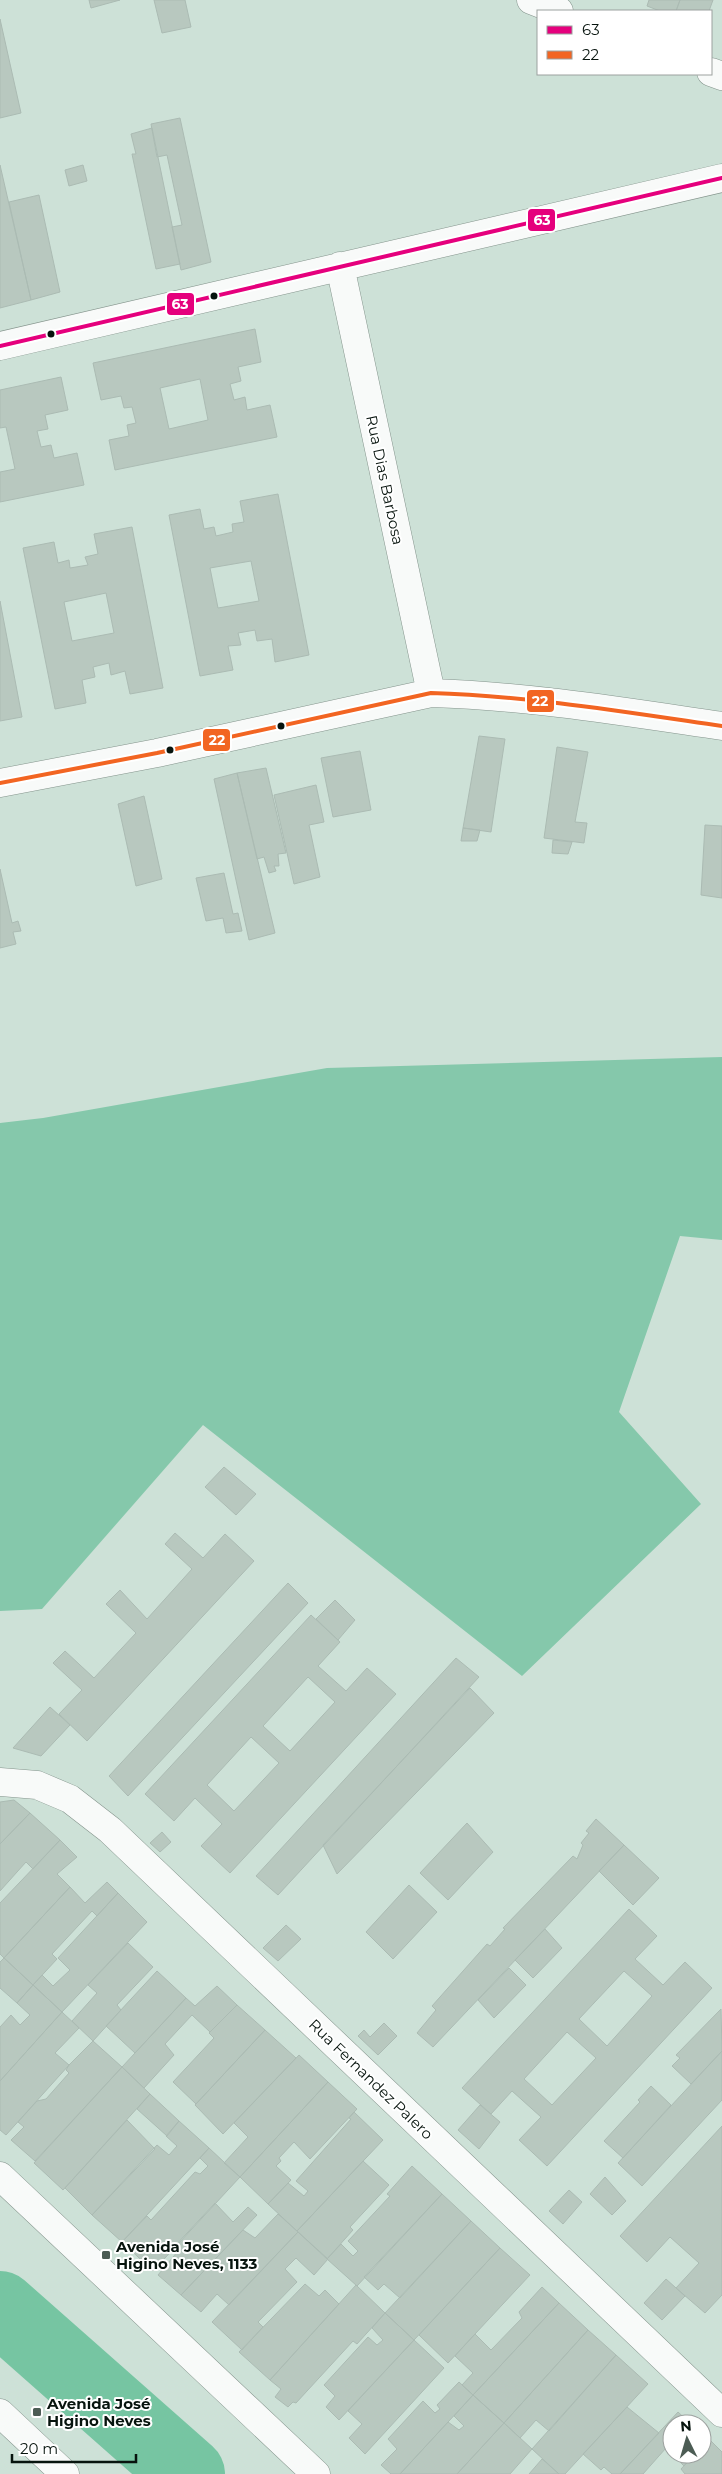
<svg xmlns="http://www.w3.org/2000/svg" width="722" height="2474" font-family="Montserrat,sans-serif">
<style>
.forest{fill:#85c8ab}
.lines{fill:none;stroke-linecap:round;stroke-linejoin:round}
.river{stroke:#76c5a2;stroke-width:74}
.building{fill:#b8c8bf;stroke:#abbbb3;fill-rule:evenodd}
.minor-casing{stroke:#84948c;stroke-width:29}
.minor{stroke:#f8faf9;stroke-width:28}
.bus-1-casing{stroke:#fff;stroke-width:8}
.bus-2-casing{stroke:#fff;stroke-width:8}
.bus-1{stroke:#e5007d;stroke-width:4}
.bus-2{stroke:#f26522;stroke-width:4}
.bus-dot{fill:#07140e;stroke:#fff;stroke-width:2}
.poi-dot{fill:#4c5c54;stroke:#fff;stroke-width:2}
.labels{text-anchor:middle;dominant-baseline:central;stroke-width:4;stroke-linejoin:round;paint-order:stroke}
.street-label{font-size:15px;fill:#07140e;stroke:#fff}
.poi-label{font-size:15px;font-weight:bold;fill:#07140e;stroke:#fff;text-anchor:start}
.line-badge{stroke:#fff;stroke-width:2}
.badge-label{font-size:14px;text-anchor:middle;font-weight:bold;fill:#fff}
</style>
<rect width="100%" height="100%" fill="#cde1d7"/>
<path class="forest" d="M 722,1057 L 722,1240 L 680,1236 L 619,1412 L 701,1504 L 522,1676 L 203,1425 L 42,1609 L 0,1611 L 0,1123 L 43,1118 L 327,1068 Z"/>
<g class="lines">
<path class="river" d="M 0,2308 L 188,2474"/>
</g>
<path class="building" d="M 89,0 L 120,0 L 91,8 Z
M 154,0 L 185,0 L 191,27 L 162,33 Z
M 649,0 L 680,0 L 676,11 L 660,11 L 647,6 Z
M 680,0 L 713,0 L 709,11 L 676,11 Z
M 0,19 L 21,113 L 0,118 Z
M 180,118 L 211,262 L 181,270 L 172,227 L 182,225 L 167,155 L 157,157 L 151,124 Z
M 152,128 L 180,264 L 156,269 L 132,154 L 136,154 L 131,134 Z
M 0,165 L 31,300 L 0,308 Z
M 83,165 L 87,181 L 69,186 L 65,170 Z
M 39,195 L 60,292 L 31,300 L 9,202 Z
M 255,329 L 261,362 L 238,367 L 241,381 L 230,384 L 234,400 L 245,397 L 247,410 L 270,405 L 277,437 L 115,470 L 109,440 L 129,436 L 127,425 L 136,423 L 132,407 L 124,408 L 121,396 L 101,400 L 93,363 ZM 200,379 L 208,420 L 169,429 L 160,388 Z
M 61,377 L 68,410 L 45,415 L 48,429 L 37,431 L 41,447 L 51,445 L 54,458 L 77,453 L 84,485 L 0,502 L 0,472 L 15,469 L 6,427 L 0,428 L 0,390 Z
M 278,494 L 309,655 L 275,662 L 272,639 L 257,641 L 255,630 L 238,633 L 241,645 L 228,646 L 233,670 L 200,676 L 169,515 L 200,509 L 204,529 L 214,527 L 216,536 L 233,532 L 232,524 L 244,522 L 240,501 ZM 251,561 L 259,601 L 218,608 L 210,568 Z
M 132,527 L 163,688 L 130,694 L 125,671 L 111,675 L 109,663 L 93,667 L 95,677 L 82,680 L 86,703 L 55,709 L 23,548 L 54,542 L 58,563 L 69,560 L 70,568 L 88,565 L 85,557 L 98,554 L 94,534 ZM 106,593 L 114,633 L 72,641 L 64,602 Z
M 0,601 L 22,717 L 0,721 Z
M 479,736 L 505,739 L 491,832 L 463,828 Z
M 557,747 L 588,752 L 575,822 L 587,823 L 584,843 L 544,838 Z
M 360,751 L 371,810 L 333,817 L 321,758 Z
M 266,768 L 286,853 L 278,854 L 279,866 L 274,866 L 276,871 L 269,873 L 264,857 L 257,859 L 237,773 Z
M 237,773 L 275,933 L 249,940 L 214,779 Z
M 316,785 L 324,822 L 309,825 L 320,877 L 294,884 L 274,795 Z
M 144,796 L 162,879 L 136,886 L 118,804 Z
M 705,825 L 722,826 L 722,898 L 701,895 Z
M 463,828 L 480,830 L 477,841 L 461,841 Z
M 553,840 L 572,842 L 568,854 L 552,853 Z
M 0,869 L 12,923 L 18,921 L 21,931 L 13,932 L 16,944 L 0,948 Z
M 224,873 L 233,914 L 238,913 L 242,931 L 226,933 L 223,918 L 206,921 L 196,878 Z
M 224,1467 L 256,1494 L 236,1515 L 205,1487 Z
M 175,1533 L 203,1558 L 225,1534 L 254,1561 L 87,1741 L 59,1714 L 82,1690 L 53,1663 L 65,1651 L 94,1678 L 136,1633 L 106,1604 L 120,1590 L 147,1619 L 192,1569 L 165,1544 Z
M 288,1583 L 308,1603 L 128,1796 L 109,1776 Z
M 335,1600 L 355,1620 L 338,1640 L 316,1619 Z
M 311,1615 L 340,1642 L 318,1666 L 346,1691 L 367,1668 L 396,1694 L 230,1873 L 201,1846 L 222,1824 L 195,1798 L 174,1821 L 145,1794 ZM 308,1677 L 335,1702 L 290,1751 L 263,1726 ZM 251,1737 L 279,1763 L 234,1811 L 207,1785 Z
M 456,1658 L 479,1677 L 278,1895 L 256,1876 Z
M 470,1688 L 494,1713 L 337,1874 L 323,1845 Z
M 50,1707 L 70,1725 L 41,1756 L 13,1748 Z
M 14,1800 L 30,1813 L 0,1844 L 0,1802 Z
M 30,1813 L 60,1840 L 33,1869 L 26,1862 L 0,1891 L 0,1844 Z
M 596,1819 L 624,1845 L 433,2047 L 417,2033 L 436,2010 L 432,2006 L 487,1944 L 490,1946 L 505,1929 L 503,1928 L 573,1856 L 577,1859 L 583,1845 L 581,1843 L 589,1833 L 586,1831 Z
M 467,1823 L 493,1852 L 448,1900 L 420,1873 Z
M 162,1832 L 171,1842 L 160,1852 L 150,1843 Z
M 60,1840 L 77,1857 L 57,1874 L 70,1887 L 4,1958 L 0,1954 L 0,1903 Z
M 624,1845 L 659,1878 L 633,1905 L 599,1871 Z
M 107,1882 L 118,1893 L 97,1916 L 92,1911 L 52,1954 L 57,1959 L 33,1985 L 4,1958 L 70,1887 L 85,1903 Z
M 409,1885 L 437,1912 L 393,1959 L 366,1932 Z
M 118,1893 L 147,1922 L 62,2012 L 33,1985 L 42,1975 L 53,1986 L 70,1970 L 58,1958 Z
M 629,1909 L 657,1936 L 635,1959 L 663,1985 L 685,1962 L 712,1988 L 547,2166 L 519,2140 L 541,2117 L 512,2091 L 491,2114 L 462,2088 ZM 624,1971 L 652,1996 L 607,2046 L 579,2019 ZM 567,2032 L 596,2058 L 552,2105 L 524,2079 Z
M 286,1925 L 301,1939 L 278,1961 L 263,1948 Z
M 545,1929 L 562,1948 L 533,1978 L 515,1960 Z
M 128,1943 L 153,1967 L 117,2005 L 121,2010 L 93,2041 L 72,2021 L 97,1993 L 88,1985 Z
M 4,1958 L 33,1985 L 17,2003 L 0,1988 L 0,1962 Z
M 509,1968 L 526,1985 L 494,2018 L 478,2000 Z
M 157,1971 L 186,1998 L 135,2053 L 106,2026 Z
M 33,1985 L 62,2012 L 0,2081 L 0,2027 L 11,2015 L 20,2025 L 30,2015 L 17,2003 Z
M 217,1986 L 237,2005 L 210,2032 L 192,2015 L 165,2044 L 174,2055 L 144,2088 L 122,2067 L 186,1998 L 195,2006 Z
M 237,2005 L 265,2030 L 196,2104 L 173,2082 L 214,2038 L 209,2033 Z
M 721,2009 L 722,2051 L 691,2084 L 672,2066 L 680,2058 L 676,2055 Z
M 62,2012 L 79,2028 L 55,2053 L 69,2065 L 6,2135 L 0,2130 L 0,2081 Z
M 384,2023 L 397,2036 L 378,2055 L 358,2036 L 364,2030 L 370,2037 Z
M 265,2030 L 296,2058 L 223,2134 L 195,2105 Z
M 93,2041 L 122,2067 L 35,2161 L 11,2140 L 24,2127 L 18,2122 L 37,2101 L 46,2099 L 69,2073 L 66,2070 L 69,2065 Z
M 722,2051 L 722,2100 L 642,2186 L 618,2163 Z
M 299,2055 L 328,2082 L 240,2177 L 224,2163 L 248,2137 L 234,2123 Z
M 122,2067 L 150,2094 L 63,2190 L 34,2163 Z
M 328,2082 L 357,2109 L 310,2159 L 294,2142 L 279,2158 L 281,2161 L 276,2166 L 291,2180 L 268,2204 L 240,2177 Z
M 651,2086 L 671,2105 L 623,2158 L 604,2141 L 640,2102 L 638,2100 Z
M 150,2094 L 179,2121 L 167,2136 L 137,2109 Z
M 480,2105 L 500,2122 L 479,2149 L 458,2130 Z
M 354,2112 L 383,2140 L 297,2231 L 268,2204 L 288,2183 L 304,2196 L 308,2191 L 296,2181 L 351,2119 L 349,2118 Z
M 127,2120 L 155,2149 L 92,2215 L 65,2188 Z
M 179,2121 L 209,2148 L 122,2242 L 92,2215 L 157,2145 L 169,2155 L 177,2146 L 166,2136 Z
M 722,2126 L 722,2295 L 705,2313 L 676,2288 L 699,2263 L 670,2237 L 647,2262 L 620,2236 Z
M 209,2148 L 240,2177 L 153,2271 L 122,2242 L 147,2216 L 151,2220 L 195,2172 L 200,2174 L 208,2166 L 200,2158 Z
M 363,2161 L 389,2185 L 350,2227 L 353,2230 L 327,2259 L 297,2231 Z
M 412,2166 L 442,2194 L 357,2286 L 327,2259 L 341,2244 L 353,2256 L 358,2251 L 348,2241 L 390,2196 L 387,2194 Z
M 605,2177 L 626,2201 L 612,2215 L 590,2194 Z
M 569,2190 L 582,2202 L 563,2224 L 549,2211 Z
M 442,2194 L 471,2221 L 400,2298 L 384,2284 L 378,2290 L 364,2277 Z
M 215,2203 L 233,2222 L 248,2207 L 257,2215 L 181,2295 L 158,2275 L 178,2251 L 174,2247 Z
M 278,2214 L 298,2232 L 229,2305 L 217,2294 L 201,2312 L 181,2295 L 243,2230 L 255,2238 Z
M 471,2221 L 500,2248 L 414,2340 L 385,2313 Z
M 298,2232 L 328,2259 L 314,2275 L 296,2258 L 285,2269 L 297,2282 L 258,2322 L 263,2327 L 242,2350 L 212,2322 Z
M 500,2248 L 530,2275 L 448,2363 L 419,2335 Z
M 666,2279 L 685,2296 L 662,2320 L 644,2303 Z
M 305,2284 L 319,2296 L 325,2290 L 339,2304 L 270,2380 L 239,2352 Z
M 356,2285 L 385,2313 L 357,2344 L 353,2341 L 296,2403 L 293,2402 L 288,2407 L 275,2397 L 281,2389 L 270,2380 Z
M 542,2287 L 559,2303 L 473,2395 L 462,2385 L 473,2373 L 455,2356 L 475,2334 L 491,2350 L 522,2318 L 519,2312 Z
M 559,2303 L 588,2330 L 504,2423 L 473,2395 Z
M 385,2313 L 414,2340 L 339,2420 L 326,2407 L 335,2396 L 324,2385 L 368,2337 L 377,2345 L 383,2340 L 372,2328 Z
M 588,2330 L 616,2355 L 549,2431 L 536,2420 L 520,2438 L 504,2423 Z
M 414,2340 L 444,2368 L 365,2454 L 349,2438 L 362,2424 L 348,2411 Z
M 616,2355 L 648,2384 L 565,2474 L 559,2474 L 532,2449 Z
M 459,2382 L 473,2395 L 400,2474 L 391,2474 L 381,2465 L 397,2449 L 388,2439 L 423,2401 L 435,2413 L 440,2409 L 437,2405 Z
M 473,2395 L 504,2423 L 457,2474 L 400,2474 L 448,2422 L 459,2430 L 464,2426 L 454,2416 Z
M 627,2407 L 659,2433 L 620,2474 L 612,2474 L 604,2467 L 601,2470 L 583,2454 Z
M 678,2412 L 691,2424 L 672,2424 L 672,2454 L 666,2448 L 643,2474 L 620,2474 Z
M 504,2423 L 532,2449 L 510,2474 L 457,2474 Z
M 709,2439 L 722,2452 L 722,2474 L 685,2474 L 681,2469 L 695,2454 L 702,2454 L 702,2446 Z
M 672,2454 L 695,2454 L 684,2466 Z
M 542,2459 L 559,2474 L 529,2474 Z"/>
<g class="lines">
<g class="minor-casing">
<path id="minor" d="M 531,0 L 559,11
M 711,72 L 722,76
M 340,266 L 431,693
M 0,346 L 722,178
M 0,783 L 157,753 L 431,693 C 529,696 626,712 722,726
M 0,1782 L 37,1785 L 70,1799 L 110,1830 L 722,2413
M 0,2176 L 316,2474
M 0,2413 L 65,2474"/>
</g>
<use href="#minor" class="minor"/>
<g class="bus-1-casing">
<path id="bus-1" d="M 0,346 L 722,178"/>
</g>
<g class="bus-2-casing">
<path id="bus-2" d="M 0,783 L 157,753 L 431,693 C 529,696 626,712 722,726"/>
</g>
<use href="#bus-1" class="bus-1"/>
<use href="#bus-2" class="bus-2"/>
</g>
<g class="bus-dot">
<circle cx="214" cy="296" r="4.5"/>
<circle cx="51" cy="334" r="4.5"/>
<circle cx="281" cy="726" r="4.5"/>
<circle cx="170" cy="750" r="4.5"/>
</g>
<g class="poi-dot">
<rect x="101" y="2250" width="10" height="10" rx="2.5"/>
<rect x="32" y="2407" width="10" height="10" rx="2.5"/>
</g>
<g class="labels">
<g class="street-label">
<text transform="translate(385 480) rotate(78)">Rua Dias Barbosa</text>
<text transform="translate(371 2079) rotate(44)">Rua Fernandez Palero</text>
</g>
<g class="poi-label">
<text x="116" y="2246">Avenida José<tspan x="116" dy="17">Higino Neves, 1133</tspan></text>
<text x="47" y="2403">Avenida José<tspan x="47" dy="17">Higino Neves</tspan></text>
</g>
</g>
<g class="line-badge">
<rect x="527" y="208" width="29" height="24" rx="5" fill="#e5007d"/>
<rect x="166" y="292" width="29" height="24" rx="5" fill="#e5007d"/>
<rect x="526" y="689" width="29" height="24" rx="5" fill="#f26522"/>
<rect x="202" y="728" width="29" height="24" rx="5" fill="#f26522"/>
</g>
<g class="badge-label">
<text x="542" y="225">63</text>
<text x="180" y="309">63</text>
<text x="540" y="706">22</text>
<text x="217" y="745">22</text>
</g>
<rect x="537" y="10" width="175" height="65" fill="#ffffff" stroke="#9ca19f"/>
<rect x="547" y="26" width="25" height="8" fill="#e5007d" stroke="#9ca19f"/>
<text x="582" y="35" font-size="15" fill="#07140e">63</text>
<rect x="547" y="51" width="25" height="8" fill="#f26522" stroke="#9ca19f"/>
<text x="582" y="60" font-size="15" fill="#07140e">22</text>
<g transform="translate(687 2439) rotate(355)"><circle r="24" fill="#ffffff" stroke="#9ca19f"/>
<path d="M0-4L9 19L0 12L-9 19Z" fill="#4c5c54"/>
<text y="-8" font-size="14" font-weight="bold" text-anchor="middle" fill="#07140e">N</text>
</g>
<path d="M12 2454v8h124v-8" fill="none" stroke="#07140e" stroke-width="2.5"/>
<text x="20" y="2454" font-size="15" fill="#07140e" stroke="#ffffff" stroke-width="4" paint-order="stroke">20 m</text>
</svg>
